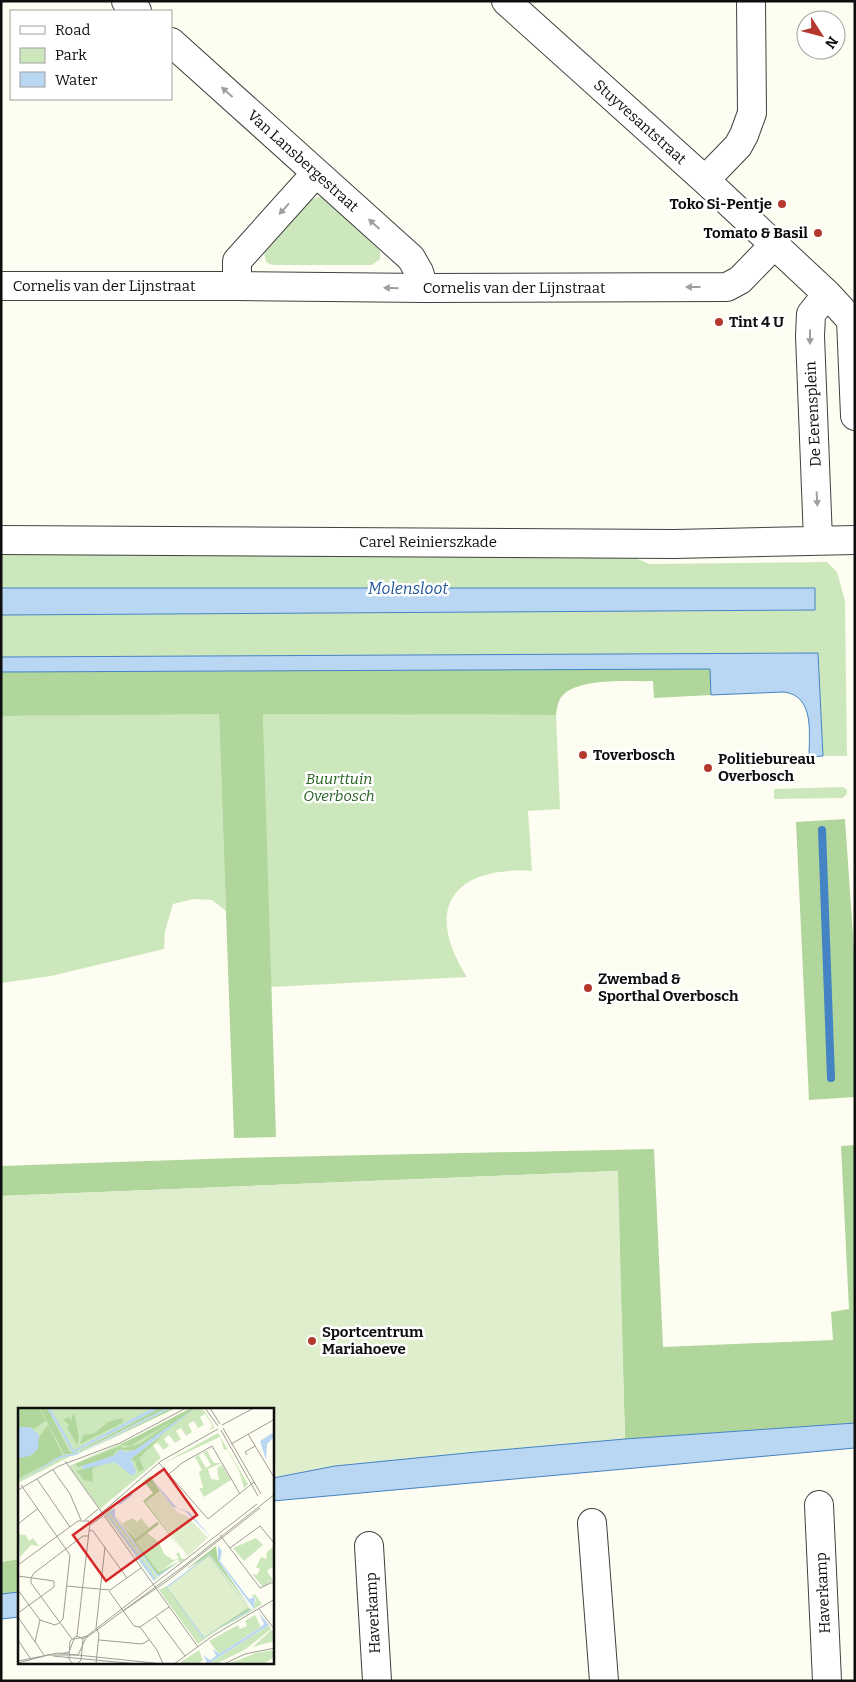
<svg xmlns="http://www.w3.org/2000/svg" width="856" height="1682" font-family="Bitter,serif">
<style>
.green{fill:#cde7bc}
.forest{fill:#b0d69c}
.pitch{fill:#dfeecd}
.water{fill:#b9d6f2;stroke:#4483c4}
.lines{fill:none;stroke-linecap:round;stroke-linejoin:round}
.stream{stroke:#4483c4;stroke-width:8}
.minor-casing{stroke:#414141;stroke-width:30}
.minor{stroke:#fff;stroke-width:28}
.oneway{fill:#9f9f9f}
.poi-dot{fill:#b5382f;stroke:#fff;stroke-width:2}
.labels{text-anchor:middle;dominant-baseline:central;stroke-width:5;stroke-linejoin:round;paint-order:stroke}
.street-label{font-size:15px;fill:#0e0e0e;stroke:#fff}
.poi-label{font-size:15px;font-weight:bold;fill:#0e0e0e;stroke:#fff;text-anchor:start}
.park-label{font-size:15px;font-style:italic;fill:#296223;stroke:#fff}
.water-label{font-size:16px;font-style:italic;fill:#1f5698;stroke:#fff}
.inset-river{fill:none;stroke:#b9d6f2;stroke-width:2.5}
.inset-road{fill:none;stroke:#9e9d96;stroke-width:1}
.view{fill:#d62828;fill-opacity:0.15;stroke:#d62828;stroke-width:2.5}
.inset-edge{fill:none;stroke:#0e0e0e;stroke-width:2.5}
</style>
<rect width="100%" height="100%" fill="#fefdf1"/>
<path class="green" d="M 318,197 L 326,198 L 380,251 L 380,259 L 372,265 L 272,265 L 266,262 L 264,253 L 311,200 Z
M 1,553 L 625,554 L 650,564 L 827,562 L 837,572 L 845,601 L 847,756 L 823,756 L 818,653 L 1,657 L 1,615 L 815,610 L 815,588 L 1,588 Z
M 219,713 L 226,911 L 212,900 L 194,899 L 173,904 L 165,931 L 164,949 L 51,976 L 1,983 L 1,716 Z
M 263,713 L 556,715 L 560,809 L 528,811 L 532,871 C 453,866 423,908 467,977 L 270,987 Z
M 843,787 L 847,790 L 847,794 L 843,798 L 774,799 L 774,789 Z"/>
<path class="forest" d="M 710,669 L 711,695 L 654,698 L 653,681 C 629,682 580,677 562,696 C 558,701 557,708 556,715 L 263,714 L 276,1137 L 234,1138 L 219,714 L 1,716 L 1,672 Z
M 845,819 L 855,965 L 855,1097 L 809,1100 L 796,822 Z
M 855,1145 L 855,1423 L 625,1439 L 617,1171 L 1,1196 L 1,1166 L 236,1158 L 654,1149 L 663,1347 L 833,1340 L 831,1312 L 849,1309 L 841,1146 Z
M 19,1559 L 19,1592 L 1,1594 L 1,1562 Z"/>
<path class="pitch" d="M 618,1171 L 625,1439 L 335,1466 L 275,1477 L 276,1465 L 272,1465 L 272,1410 L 19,1410 L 19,1559 L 1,1562 L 1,1196 Z"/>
<path class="water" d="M 1,588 L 815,588 L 815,610 L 1,615 Z
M 818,653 L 823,756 L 809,757 C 809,734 815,696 784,692 L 711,695 L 710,669 L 1,672 L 1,657 Z
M 855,1423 L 855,1448 L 273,1501 L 273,1478 L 335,1466 L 477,1452 L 625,1439 Z
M 19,1592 L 19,1617 L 1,1619 L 1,1594 Z"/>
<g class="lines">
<path class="stream" d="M 822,830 L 831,1078"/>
<g class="minor-casing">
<path id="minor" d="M 126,1 L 137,11
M 506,1 L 705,180 L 827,294 L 851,320 L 855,416
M 171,42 L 411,258 L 419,272 L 424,288
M 705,180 L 738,146 L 744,135 L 752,113 L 751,1
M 1,286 L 237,286 L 424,288 L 727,287 L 740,280 L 774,245
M 237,286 L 237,261 L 316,173
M 1,540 L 674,544 L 855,540
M 818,540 L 810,336 L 811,314 L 827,294
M 819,1505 L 827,1681
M 592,1523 L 604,1681
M 369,1546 L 377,1681"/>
</g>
<use href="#minor" class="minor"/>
</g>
<defs><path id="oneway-solid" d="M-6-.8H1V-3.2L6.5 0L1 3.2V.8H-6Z" transform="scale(1.25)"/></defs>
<g class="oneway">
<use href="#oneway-solid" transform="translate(227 92) rotate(-138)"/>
<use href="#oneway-solid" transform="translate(284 209) rotate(132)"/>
<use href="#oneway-solid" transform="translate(374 224) rotate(-138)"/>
<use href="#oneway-solid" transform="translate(693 287) rotate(180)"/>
<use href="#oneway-solid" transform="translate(391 288) rotate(-179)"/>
<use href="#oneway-solid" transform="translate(810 337) rotate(90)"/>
<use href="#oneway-solid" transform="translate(817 499) rotate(87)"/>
</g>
<g class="poi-dot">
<circle cx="782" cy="204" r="5"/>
<circle cx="818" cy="233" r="5"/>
<circle cx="719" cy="322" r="5"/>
<circle cx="583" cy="755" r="5"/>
<circle cx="708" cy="768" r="5"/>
<circle cx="588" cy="988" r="5"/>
<circle cx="312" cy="1341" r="5"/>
</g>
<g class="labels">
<g class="street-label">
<text transform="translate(640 122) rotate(42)">Stuyvesantstraat</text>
<text transform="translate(303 161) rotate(42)">Van Lansbergestraat</text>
<text x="104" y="286">Cornelis van der Lijnstraat</text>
<text x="514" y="288">Cornelis van der Lijnstraat</text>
<text transform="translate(813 414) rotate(-93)">De Eerensplein</text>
<text x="428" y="542">Carel Reinierszkade</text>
<text transform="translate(823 1593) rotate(-93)">Haverkamp</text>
<text transform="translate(373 1613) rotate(-93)">Haverkamp</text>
</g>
<g class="poi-label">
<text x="772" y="204" text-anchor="end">Toko Si-Pentje</text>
<text x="808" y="233" text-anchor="end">Tomato &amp; Basil</text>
<text x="729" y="322">Tint 4 U</text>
<text x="593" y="755">Toverbosch</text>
<text x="718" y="759">Politiebureau<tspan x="718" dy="17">Overbosch</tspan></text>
<text x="598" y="979">Zwembad &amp;<tspan x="598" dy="17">Sporthal Overbosch</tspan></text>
<text x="322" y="1332">Sportcentrum<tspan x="322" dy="17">Mariahoeve</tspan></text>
</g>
<g class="park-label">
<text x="339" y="779">Buurttuin<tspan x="339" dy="17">Overbosch</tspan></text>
</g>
<g class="water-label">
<text x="408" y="588">Molensloot</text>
</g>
</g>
<g transform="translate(18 1408)">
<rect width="256" height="256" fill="#fefdf1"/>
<path d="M 0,0 L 147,0 L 0,75 ZM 173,0 L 183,0 L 187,4 L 196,18 L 196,20 L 191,22 L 195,18 L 187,6 L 182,9 L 186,17 L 180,20 L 176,13 L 170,16 L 174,24 L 168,28 L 163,20 L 158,23 L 163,31 L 157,35 L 151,27 L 146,31 L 151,38 L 145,42 L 140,35 L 135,37 L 143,50 L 82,101 L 51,58 L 129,24 ZM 200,25 L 230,76 L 226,80 L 221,63 L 209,41 L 206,42 L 202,29 L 144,56 ZM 194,40 L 189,43 L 196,55 L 204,55 L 190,61 L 193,71 L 201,72 L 199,60 L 204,57 L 213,72 L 186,89 L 181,80 L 185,80 L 181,64 L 184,62 L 177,49 L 185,45 L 181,48 L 188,60 L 193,57 L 185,44 ZM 96,98 L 92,104 L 140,170 L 138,171 L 88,106 L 136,173 L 86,106 ZM 114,110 L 119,114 L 123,110 L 131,120 L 117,131 L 105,115 ZM 129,125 L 141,134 L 146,146 L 155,152 L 161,150 L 158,146 L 161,144 L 163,150 L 167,151 L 162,155 L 159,151 L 141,164 L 118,134 ZM 0,126 L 8,127 L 11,133 L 15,130 L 21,138 L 13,137 L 2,149 ZM 238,130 L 245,137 L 226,153 L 215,140 ZM 255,139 L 256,158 L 249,163 L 255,172 L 245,179 L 234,166 L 239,167 L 242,161 L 238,159 L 243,149 L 248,151 L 249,144 ZM 149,178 L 185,230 L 232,200 L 235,202 L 238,191 L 235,188 L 230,190 L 237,186 L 244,196 L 231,205 L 201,221 L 180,236 L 141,182 ZM 237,207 L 243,219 L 201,246 L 191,233 L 220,217 L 222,221 L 229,218 L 227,213 ZM 251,217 L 253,221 L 228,241 L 198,256 L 192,255 ZM 253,222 L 256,223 L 256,233 L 235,239 ZM 181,242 L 185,252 L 180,256 L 160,256 ZM 256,242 L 256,249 L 246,256 L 210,256 L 238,245 Z" fill="#cde7bc"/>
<path d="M 0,0 L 21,0 L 28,13 L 15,21 L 0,19 ZM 22,0 L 29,0 L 52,44 L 59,45 L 46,46 ZM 142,0 L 149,0 L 62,44 L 62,43 ZM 153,0 L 158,0 L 63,45 ZM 173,0 L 177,0 L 117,42 L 99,42 L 95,48 L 61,59 L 57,56 L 102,38 L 106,40 L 121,36 L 156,12 L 112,38 L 102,37 ZM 56,4 L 61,30 L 59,37 L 49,19 L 52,17 L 45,12 L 51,9 L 53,13 ZM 104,10 L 106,14 L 62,36 L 65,27 L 77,25 L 90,14 ZM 30,17 L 45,47 L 0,71 L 0,50 L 16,45 L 21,29 ZM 146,26 L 121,50 L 126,61 L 121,64 L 117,55 L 120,51 L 116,54 L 114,50 ZM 83,56 L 74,61 L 75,74 L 66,72 L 59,63 ZM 132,68 L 142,83 L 128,94 L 164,143 L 125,93 L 135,85 L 128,76 L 116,82 ZM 98,108 L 117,131 L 139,114 L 141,116 L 118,134 L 141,164 L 161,153 L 140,168 ZM 198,138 L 200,153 L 234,202 L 192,147 L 167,162 ZM 191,147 L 232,202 L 186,229 L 149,180 L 154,185 L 169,164 Z" fill="#b0d69c"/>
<path d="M 142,83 L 160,105 L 169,108 L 190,130 L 170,148 L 127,94 ZM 191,148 L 230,200 L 186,229 L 149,179 Z" fill="#dfeecd"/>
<path d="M 29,0 L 32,0 L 56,42 L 135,0 L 142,0 L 55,45 ZM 149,0 L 153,0 L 58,47 L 42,50 L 0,74 L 42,48 L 63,44 ZM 177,0 L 113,51 L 118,64 L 114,68 L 97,54 L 66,61 L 63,58 L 95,48 L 103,41 L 107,44 L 117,42 ZM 0,19 L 12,19 L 21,27 L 20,41 L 12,48 L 0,50 ZM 256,24 L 256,29 L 249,36 L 248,52 L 242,33 ZM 133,70 L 159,100 L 171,104 L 193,129 L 168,104 L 154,98 ZM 97,100 L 97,109 L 140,167 L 161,154 L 140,169 L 91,104 ZM 89,105 L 138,171 L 136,173 L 88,106 ZM 200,138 L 204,143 L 202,153 L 231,191 L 237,189 L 236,201 L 200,153 ZM 191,146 L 233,202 L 185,230 L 148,179 ZM 191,147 L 232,201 L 186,229 L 149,180 ZM 241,205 L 251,217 L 190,256 L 186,256 L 189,254 L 185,247 L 192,252 L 198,248 L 195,241 L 201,246 L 242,220 L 246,216 Z" fill="#b9d6f2" fill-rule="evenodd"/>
<path class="inset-river" d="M 101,96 L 114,86"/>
<path class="inset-road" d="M 187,0 L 200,18M 192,0 L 202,16M 204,17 L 236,0M 205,20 L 243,86M 203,22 L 240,88M 230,26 L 257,71M 213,36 L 257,11M 229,47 L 227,44 L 237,38M 47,53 L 180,239M 141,55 L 190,111 L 236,74M 35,62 L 52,86 L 63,112M 151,66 L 164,55 L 194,38 L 222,86M 19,71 L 52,119M 3,77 L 52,147 L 45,211 L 41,215M 0,82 L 41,58 L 102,35 L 168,0M 67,112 L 80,101M 0,116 L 19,101M 72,117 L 85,108M 71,122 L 75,123 L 109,170M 202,127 L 242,180 L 257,173M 212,140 L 242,118 L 257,136M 0,157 L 60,113 L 71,113M 0,168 L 36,173 L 36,179M 13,170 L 13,175 L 54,231M 13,170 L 16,165 L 65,128 L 70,128M 48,178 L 92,182 L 123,160M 0,182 L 22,212 L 37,217 L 41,215M 91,183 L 116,218 L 122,219 L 139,242 L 145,256M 241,201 L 257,222M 105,203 L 149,173 L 242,100M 0,205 L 36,179M 0,209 L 26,247M 138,209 L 167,248M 122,219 L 151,199M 59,228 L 72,115 L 143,53 L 200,21M 65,231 L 239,96M 0,232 L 12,250M 81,232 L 124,236 L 131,232M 17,234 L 22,212M 43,246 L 51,244 L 56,231 L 70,228M 35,248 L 120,256M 0,253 L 40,245 L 145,256M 0,255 L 30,247 L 60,247 L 68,230 L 166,158 L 257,86M 55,256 L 51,251 L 52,233 L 59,228 L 65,231M 59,256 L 63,252 L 65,231M 78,256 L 81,226 L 78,220 L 87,139M 156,256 L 196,227 L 257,191M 206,256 L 227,246 L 257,240"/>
<path class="view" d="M 146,61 L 179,107 L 88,173 L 55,127 Z"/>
<rect width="256" height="256" class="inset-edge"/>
</g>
<rect width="856" height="1682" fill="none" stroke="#0e0e0e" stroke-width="5"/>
<rect x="10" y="10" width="162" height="90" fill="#ffffff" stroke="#9f9f9f"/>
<rect x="20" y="26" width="25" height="8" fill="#ffffff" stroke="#9f9f9f"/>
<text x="55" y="35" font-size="15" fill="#0e0e0e">Road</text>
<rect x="20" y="48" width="25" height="15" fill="#cde7bc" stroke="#9f9f9f"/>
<text x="55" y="60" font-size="15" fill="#0e0e0e">Park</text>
<rect x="20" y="72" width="25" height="15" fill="#b9d6f2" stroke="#9f9f9f"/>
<text x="55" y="85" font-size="15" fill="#0e0e0e">Water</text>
<g transform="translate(821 35) rotate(126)"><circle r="24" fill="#ffffff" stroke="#9f9f9f"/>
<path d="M0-4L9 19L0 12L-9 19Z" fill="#b5382f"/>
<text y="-8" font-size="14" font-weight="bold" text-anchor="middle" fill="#0e0e0e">N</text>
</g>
</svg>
